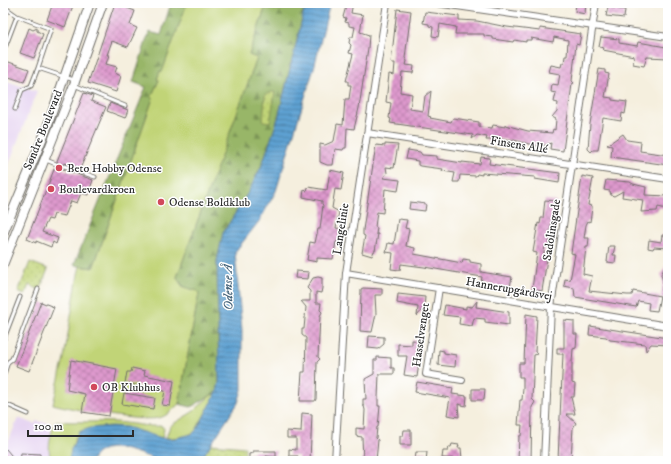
<svg xmlns="http://www.w3.org/2000/svg" width="671" height="464" font-family="'IM FELL DW Pica',serif">
<style>
.built{fill:#e5d3f1}
.grass{fill:#c1d477;stroke:#768051}
.forest{fill:url(#forest-firs);stroke:#62704a}
.park{fill:url(#park-dots);stroke:#768051}
.water{fill:url(#water-rules);stroke:#44667e}
.building{fill:url(#building-cross-hatch)}
.lines{fill:none;stroke-linecap:round;stroke-linejoin:round}
.service-casing{stroke:#72706a;stroke-width:5}
.minor-casing{stroke:#72706a;stroke-width:8}
.tertiary-casing{stroke:#72706a;stroke-width:10}
.service{stroke:#fff;stroke-width:3}
.minor{stroke:#fff;stroke-width:6}
.tertiary{stroke:#fff;stroke-width:8}
.poi-dot{fill:#d1495b;stroke:#fff;stroke-width:1.5}
.labels{text-anchor:middle;dominant-baseline:central;stroke-width:3;stroke-linejoin:round;paint-order:stroke}
.street-label{font-size:12px;fill:#2b2b2b;stroke:#fff}
.poi-label{font-size:12px;fill:#2b2b2b;stroke:#fff;text-anchor:start}
.water-label{font-size:13px;font-style:italic;fill:#426076;stroke:#fff}
</style>
<defs>
<pattern id="forest-firs" width="22" height="20" patternUnits="userSpaceOnUse"><rect width="22" height="20" fill="#98b668"/><path d="M5 1l3.5 6h-7zM16 11l3.5 6h-7z" fill="#7c9456"/></pattern>
<pattern id="park-dots" width="8" height="8" patternUnits="userSpaceOnUse"><rect width="8" height="8" fill="#c1d477"/><path d="M2 2h.1M6 6h.1" fill="none" stroke="#a6b667" stroke-width="1.8" stroke-linecap="round"/></pattern>
<pattern id="water-rules" width="6" height="5" patternUnits="userSpaceOnUse"><rect width="6" height="5" fill="#5da0d1"/><path d="M0 2.5h6" fill="none" stroke="#4d83aa"/></pattern>
<pattern id="building-cross-hatch" width="8" height="8" patternUnits="userSpaceOnUse"><rect width="8" height="8" fill="#de99cd"/><path d="M0 0l8 8M0 8l8-8" fill="none" stroke="#b47da7"/></pattern>
</defs>
<rect width="100%" height="100%" fill="#fff"/>
<filter id="ink" filterUnits="userSpaceOnUse"><feTurbulence type="fractalNoise" baseFrequency=".025" numOctaves="2"/><feDisplacementMap in="SourceGraphic" scale="8" xChannelSelector="R" yChannelSelector="G"/><feConvolveMatrix kernelMatrix="1 2 1 2 8 2 1 2 1" color-interpolation-filters="sRGB"/></filter>
<filter id="wash" filterUnits="userSpaceOnUse"><feTurbulence type="fractalNoise" baseFrequency=".012" numOctaves="4" result="noise"/><feDisplacementMap in="SourceGraphic" scale="16" xChannelSelector="R" yChannelSelector="G"/><feGaussianBlur stdDeviation="0.9" result="paint"/><feColorMatrix in="noise" values="0 0 0 0 0 0 0 0 0 0 0 0 0 0 0 0 0 1.4 0 .05"/><feComposite in="paint" operator="in"/></filter>
<g filter="url(#wash)">
<rect width="100%" height="100%" fill="#f5efde"/>
<path class="built" d="M 3,80 L 37,91 L 3,179 Z
M 18,418 L 35,424 L 36,421 L 48,423 L 51,427 L 49,452 L 51,461 L 3,461 L 3,449 L 6,448 Z"/>
<path class="grass" d="M 187,3 L 267,3 L 249,55 L 258,58 L 177,277 L 183,287 L 196,290 L 199,293 L 179,404 C 174,408 168,415 162,417 C 148,424 71,409 53,404 L 64,358 L 78,274 L 80,266 L 93,268 L 153,98 L 151,97 L 159,80 L 157,79 L 160,71 L 162,71 Z
M 217,392 L 195,432 L 183,437 L 166,438 L 170,426 L 194,411 L 210,396 Z
M 56,421 C 76,423 96,421 115,422 C 131,423 146,427 162,426 L 164,429 L 162,438 L 151,435 L 82,430 L 75,438 L 69,461 L 51,461 C 47,447 50,434 56,421 Z"/>
<path class="forest" d="M 171,3 L 187,3 L 162,72 L 160,71 L 157,79 L 159,80 L 151,97 L 153,98 L 93,268 L 74,265 L 146,87 L 133,82 L 149,32 L 161,35 Z
M 267,3 L 306,3 L 278,118 L 262,165 L 249,191 L 223,233 L 217,261 L 219,382 L 217,392 L 191,407 L 179,404 L 199,293 L 196,290 C 185,288 181,287 177,277 L 257,58 L 249,55 Z"/>
<path class="park" d="M 272,92 L 275,92 L 270,122 L 263,121 L 265,95 Z
M 30,262 L 48,269 L 40,290 L 29,285 L 25,295 L 18,292 Z
M 211,444 L 245,447 L 245,461 L 200,461 Z"/>
<path class="water" d="M 306,3 L 330,3 L 314,68 L 276,191 L 260,220 L 235,252 L 242,330 L 242,390 L 238,403 L 200,461 C 188,461 174,463 163,461 C 141,457 106,434 91,461 L 69,461 L 71,449 L 79,432 L 90,428 L 112,426 L 127,427 L 162,438 L 171,439 L 192,434 L 197,429 L 217,392 L 219,382 L 217,261 L 223,233 L 249,191 L 262,165 L 278,118 Z"/>
<g id="blocks">
<path class="building" d="M 53,3 L 74,3 L 65,27 L 47,20 Z
M 115,3 L 128,3 L 127,8 L 135,11 L 130,25 L 137,28 L 128,47 L 112,41 L 107,55 L 109,55 L 106,64 L 117,67 L 115,73 L 121,76 L 116,92 L 88,83 Z
M 347,3 L 353,3 L 351,13 L 363,15 L 360,32 L 369,35 L 368,48 L 359,108 L 354,129 L 347,128 L 346,148 L 344,148 L 343,150 L 335,149 L 333,165 L 327,165 L 320,162 L 320,144 L 325,145 L 334,141 L 337,124 L 343,125 L 345,99 L 349,99 L 351,85 L 348,85 L 348,81 L 346,81 L 353,54 L 349,53 L 351,45 L 349,43 L 350,37 L 353,37 L 355,27 L 349,26 L 349,23 L 345,22 L 346,18 L 343,17 Z
M 576,3 L 586,3 L 585,14 L 575,12 Z
M 608,7 L 625,10 L 624,18 L 606,16 Z
M 397,9 L 411,11 L 405,58 L 407,61 L 406,65 L 414,66 L 413,73 L 402,72 L 400,92 L 412,94 L 410,109 L 423,111 L 425,96 L 431,91 L 428,116 L 431,117 L 430,118 L 451,122 L 453,118 L 479,122 L 479,127 L 492,128 L 493,125 L 505,127 L 505,125 L 528,131 L 552,133 L 553,129 L 555,130 L 556,119 L 552,117 L 557,111 L 558,103 L 554,102 L 556,93 L 551,92 L 552,84 L 558,85 L 560,74 L 549,72 L 551,65 L 561,67 L 562,63 L 564,63 L 565,56 L 567,56 L 568,40 L 554,37 L 553,42 L 531,38 L 531,40 L 526,40 L 526,42 L 514,40 L 513,42 L 493,39 L 493,37 L 484,36 L 484,34 L 455,34 L 456,27 L 440,24 L 438,37 L 432,36 L 433,27 L 429,26 L 429,24 L 423,23 L 425,12 L 459,16 L 459,20 L 477,21 L 507,27 L 540,31 L 540,28 L 581,34 L 579,45 L 576,44 L 572,81 L 574,83 L 572,84 L 563,151 L 550,149 L 551,143 L 540,147 L 514,140 L 512,141 L 492,138 L 492,140 L 486,140 L 487,137 L 477,135 L 472,139 L 473,135 L 390,123 L 391,119 L 389,118 L 391,103 L 386,102 L 389,74 L 394,75 L 395,63 L 391,63 Z
M 29,28 L 33,30 L 37,28 L 37,31 L 43,34 L 34,58 L 20,53 Z
M 601,37 L 619,39 L 619,43 L 637,46 L 638,42 L 666,47 L 668,48 L 668,58 L 647,57 L 644,66 L 633,64 L 634,56 L 603,50 L 604,48 L 599,47 Z
M 3,60 L 29,69 L 24,82 L 3,75 Z
M 599,69 L 605,70 L 605,73 L 609,74 L 605,97 L 612,98 L 612,100 L 627,102 L 625,114 L 622,113 L 621,121 L 603,118 L 598,150 L 593,150 L 591,152 L 588,149 L 590,124 Z
M 84,93 L 93,96 L 91,101 L 106,107 L 80,169 L 65,163 L 61,166 L 63,169 L 93,180 L 88,195 L 81,193 L 77,203 L 71,201 L 65,216 L 54,214 L 52,220 L 48,219 L 42,232 L 58,238 L 56,244 L 53,242 L 51,247 L 36,241 L 36,243 L 27,239 L 55,167 L 59,165 L 57,161 Z
M 110,103 L 128,110 L 125,118 L 107,111 Z
M 623,134 L 627,140 L 641,142 L 640,151 L 668,155 L 668,165 L 611,157 L 612,146 L 607,145 Z
M 385,144 L 398,145 L 394,168 L 386,167 L 387,173 L 383,178 L 400,180 L 398,191 L 385,189 L 383,213 L 377,212 L 375,227 L 377,228 L 376,234 L 378,234 L 375,251 L 374,251 L 372,256 L 362,253 L 365,236 L 363,235 L 363,230 L 376,145 L 385,146 Z
M 408,150 L 420,152 L 422,155 L 437,156 L 437,159 L 462,163 L 462,162 L 480,164 L 481,157 L 490,158 L 489,164 L 560,173 L 559,183 L 535,179 L 535,177 L 482,173 L 482,175 L 477,174 L 476,176 L 460,175 L 459,182 L 453,182 L 455,173 L 442,171 L 443,169 L 420,166 L 418,165 L 418,161 L 406,159 Z
M 330,170 L 344,173 L 341,190 L 335,189 L 332,208 L 339,212 L 336,228 L 341,229 L 339,240 L 336,242 L 333,259 L 317,258 L 317,262 L 307,260 L 310,242 L 315,243 L 318,229 L 320,229 L 323,205 L 322,204 L 322,201 L 303,197 L 304,190 L 307,191 L 308,187 L 327,190 Z
M 582,176 L 593,178 L 588,205 L 592,206 L 592,208 L 590,222 L 588,221 L 586,225 L 584,238 L 589,238 L 588,247 L 586,247 L 583,274 L 592,276 L 589,291 L 627,295 L 632,295 L 633,291 L 660,296 L 657,311 L 648,310 L 649,303 L 638,301 L 636,307 L 575,297 L 574,288 L 564,286 L 565,279 L 570,280 L 575,254 L 571,253 Z
M 606,180 L 630,182 L 633,184 L 646,187 L 645,195 L 668,196 L 667,209 L 658,207 L 657,211 L 641,212 L 643,200 L 622,197 L 623,191 L 614,196 L 611,195 L 610,191 L 604,190 Z
M 545,200 L 556,201 L 555,207 L 557,209 L 554,212 L 549,236 L 551,240 L 549,241 L 548,247 L 545,246 L 543,259 L 547,259 L 542,291 L 532,289 L 537,253 L 533,252 L 538,223 L 540,224 L 541,218 L 543,218 Z
M 410,202 L 426,204 L 425,211 L 409,209 Z
M 398,219 L 407,220 L 405,228 L 409,229 L 406,246 L 415,248 L 414,254 L 462,263 L 463,259 L 470,260 L 470,262 L 481,264 L 481,272 L 512,277 L 510,287 L 503,288 L 483,284 L 481,283 L 482,277 L 424,267 L 401,264 L 400,270 L 391,269 L 393,253 L 386,252 L 388,243 L 394,244 Z
M 662,235 L 668,235 L 668,248 L 654,247 L 653,249 L 648,248 L 649,240 L 661,242 Z
M 609,246 L 615,246 L 613,255 L 616,255 L 615,263 L 607,262 Z
M 668,262 L 668,299 L 661,298 L 663,281 L 661,274 Z
M 296,271 L 309,272 L 308,279 L 295,278 Z
M 318,277 L 322,278 L 322,288 L 321,293 L 316,292 L 316,303 L 321,303 L 320,310 L 322,312 L 320,316 L 318,357 L 320,359 L 317,362 L 316,399 L 315,401 L 300,401 L 302,372 L 305,372 L 306,338 L 302,335 L 302,329 L 304,329 L 306,307 L 301,301 L 310,301 L 310,291 L 307,288 L 313,278 Z
M 363,288 L 382,289 L 382,295 L 375,295 L 376,314 L 372,332 L 360,331 L 361,289 Z
M 398,294 L 425,297 L 424,308 L 417,316 L 418,307 L 397,303 Z
M 477,301 L 476,307 L 509,312 L 509,325 L 485,322 L 485,319 L 474,318 L 472,326 L 459,324 L 460,317 L 443,315 L 445,305 L 466,309 L 466,306 L 472,307 Z
M 41,302 L 54,307 L 29,371 L 16,366 Z
M 526,314 L 537,316 L 535,352 L 538,354 L 534,355 L 532,399 L 535,402 L 532,407 L 531,461 L 518,461 L 519,436 L 521,436 L 522,425 L 518,425 L 520,400 L 522,400 L 523,388 L 523,377 L 519,377 L 519,363 L 524,363 Z
M 564,320 L 574,321 L 574,334 L 577,334 L 576,348 L 573,349 L 572,362 L 572,383 L 575,384 L 574,397 L 571,397 L 575,414 L 566,414 L 576,423 L 573,428 L 571,459 L 569,460 L 558,459 L 563,354 L 557,354 L 557,348 L 564,348 Z
M 590,326 L 668,338 L 668,345 L 651,344 L 646,351 L 645,344 L 610,340 L 606,337 L 589,335 Z
M 369,336 L 384,337 L 384,344 L 378,349 L 368,348 Z
M 412,340 L 420,341 L 419,348 L 421,349 L 417,377 L 404,375 L 407,356 L 398,356 L 398,344 L 412,345 Z
M 439,350 L 444,351 L 444,353 L 456,355 L 455,367 L 438,365 Z
M 377,357 L 391,358 L 391,368 L 394,368 L 394,374 L 379,374 L 378,398 L 378,406 L 380,406 L 378,427 L 377,427 L 376,438 L 378,440 L 376,461 L 363,461 L 362,437 L 356,436 L 356,428 L 364,429 L 365,410 L 364,406 L 363,406 L 363,399 L 366,399 L 365,379 L 374,374 L 374,360 L 377,360 Z
M 71,360 L 117,369 L 109,416 L 82,412 L 85,394 L 67,390 Z
M 132,368 L 145,371 L 144,375 L 174,381 L 170,406 L 162,405 L 165,391 L 125,383 L 127,372 L 131,372 Z
M 417,382 L 453,388 L 452,394 L 467,396 L 466,406 L 458,404 L 459,417 L 447,415 L 450,398 L 415,392 Z
M 472,389 L 485,389 L 484,400 L 472,400 Z
M 124,393 L 155,398 L 153,409 L 122,404 Z
M 302,413 L 312,414 L 310,461 L 298,461 L 298,456 L 289,456 L 289,449 L 296,450 L 296,438 L 287,438 L 287,431 L 301,432 Z
M 404,430 L 411,430 L 411,445 L 400,445 L 400,436 L 403,436 Z
M 452,444 L 459,445 L 458,448 L 461,448 L 462,459 L 442,458 L 443,451 L 448,451 L 449,447 L 451,447 Z
M 6,449 L 16,461 L 3,461 L 3,451 Z
M 253,451 L 276,451 L 276,457 L 266,456 L 266,461 L 249,461 L 249,454 L 253,453 Z
M 416,452 L 427,452 L 426,461 L 415,461 Z
M 21,453 L 40,454 L 40,461 L 20,461 Z"/>
</g>
</g>
<g filter="url(#ink)">
<use href="#blocks" fill-opacity="0" stroke="#72706a" stroke-width="1"/>
<g class="lines">
<g class="service-casing">
<path id="service" d="M 3,6 L 17,16 L 51,29 L 38,68
M 6,45 L 17,16
M 74,85 L 125,106
M 15,109 L 22,90 L 31,86 L 38,68 L 74,80
M 46,160 L 56,164
M 64,166 L 95,177
M 3,215 L 10,217
M 3,341 L 20,297
M 3,377 L 8,362 L 12,359 L 38,289
M 3,403 L 28,414"/>
</g>
<g class="minor-casing">
<path id="minor" d="M 436,3 L 668,37
M 367,133 L 668,179
M 346,273 L 668,326
M 439,288 L 426,374 L 462,380
M 335,461 L 346,273 L 387,3
M 544,461 L 551,307 L 596,3"/>
</g>
<g class="tertiary-casing">
<path id="tertiary" d="M 3,234 L 46,130 L 90,3
M 3,265 L 72,90 L 103,3"/>
</g>
<use href="#service" class="service"/>
<use href="#minor" class="minor"/>
<use href="#tertiary" class="tertiary"/>
</g>
</g>
<g class="poi-dot">
<circle cx="59" cy="168" r="4"/>
<circle cx="51" cy="189" r="4"/>
<circle cx="161" cy="202" r="4"/>
<circle cx="94" cy="387" r="4"/>
</g>
<g class="labels">
<g class="street-label">
<text transform="translate(43 130) rotate(-68)">Søndre Boulevard</text>
<text transform="translate(519 145) rotate(9)">Finsens Allé</text>
<text transform="translate(341 229) rotate(-81)">Langelinie</text>
<text transform="translate(552 230) rotate(-81)">Sadolinsgade</text>
<text transform="translate(509 289) rotate(10)">Hannerupgårdsvej</text>
<text transform="translate(421 335) rotate(-82)">Hasselvænget</text>
</g>
<g class="poi-label">
<text x="67" y="168">Beto Hobby Odense</text>
<text x="59" y="189">Boulevardkroen</text>
<text x="169" y="202">Odense Boldklub</text>
<text x="102" y="387">OB Klubhus</text>
</g>
<g class="water-label">
<text transform="translate(228 287) rotate(-91)">Odense Å</text>
</g>
</g>
<rect width="671" height="464" fill="none" stroke="#fff" stroke-width="16"/>
<path d="M28 430v6h105v-6" fill="none" stroke="#2b2b2b" stroke-width="2"/>
<text x="34" y="430" font-size="12" fill="#2b2b2b" stroke="#ffffff" stroke-width="3" paint-order="stroke">100 m</text>
</svg>
